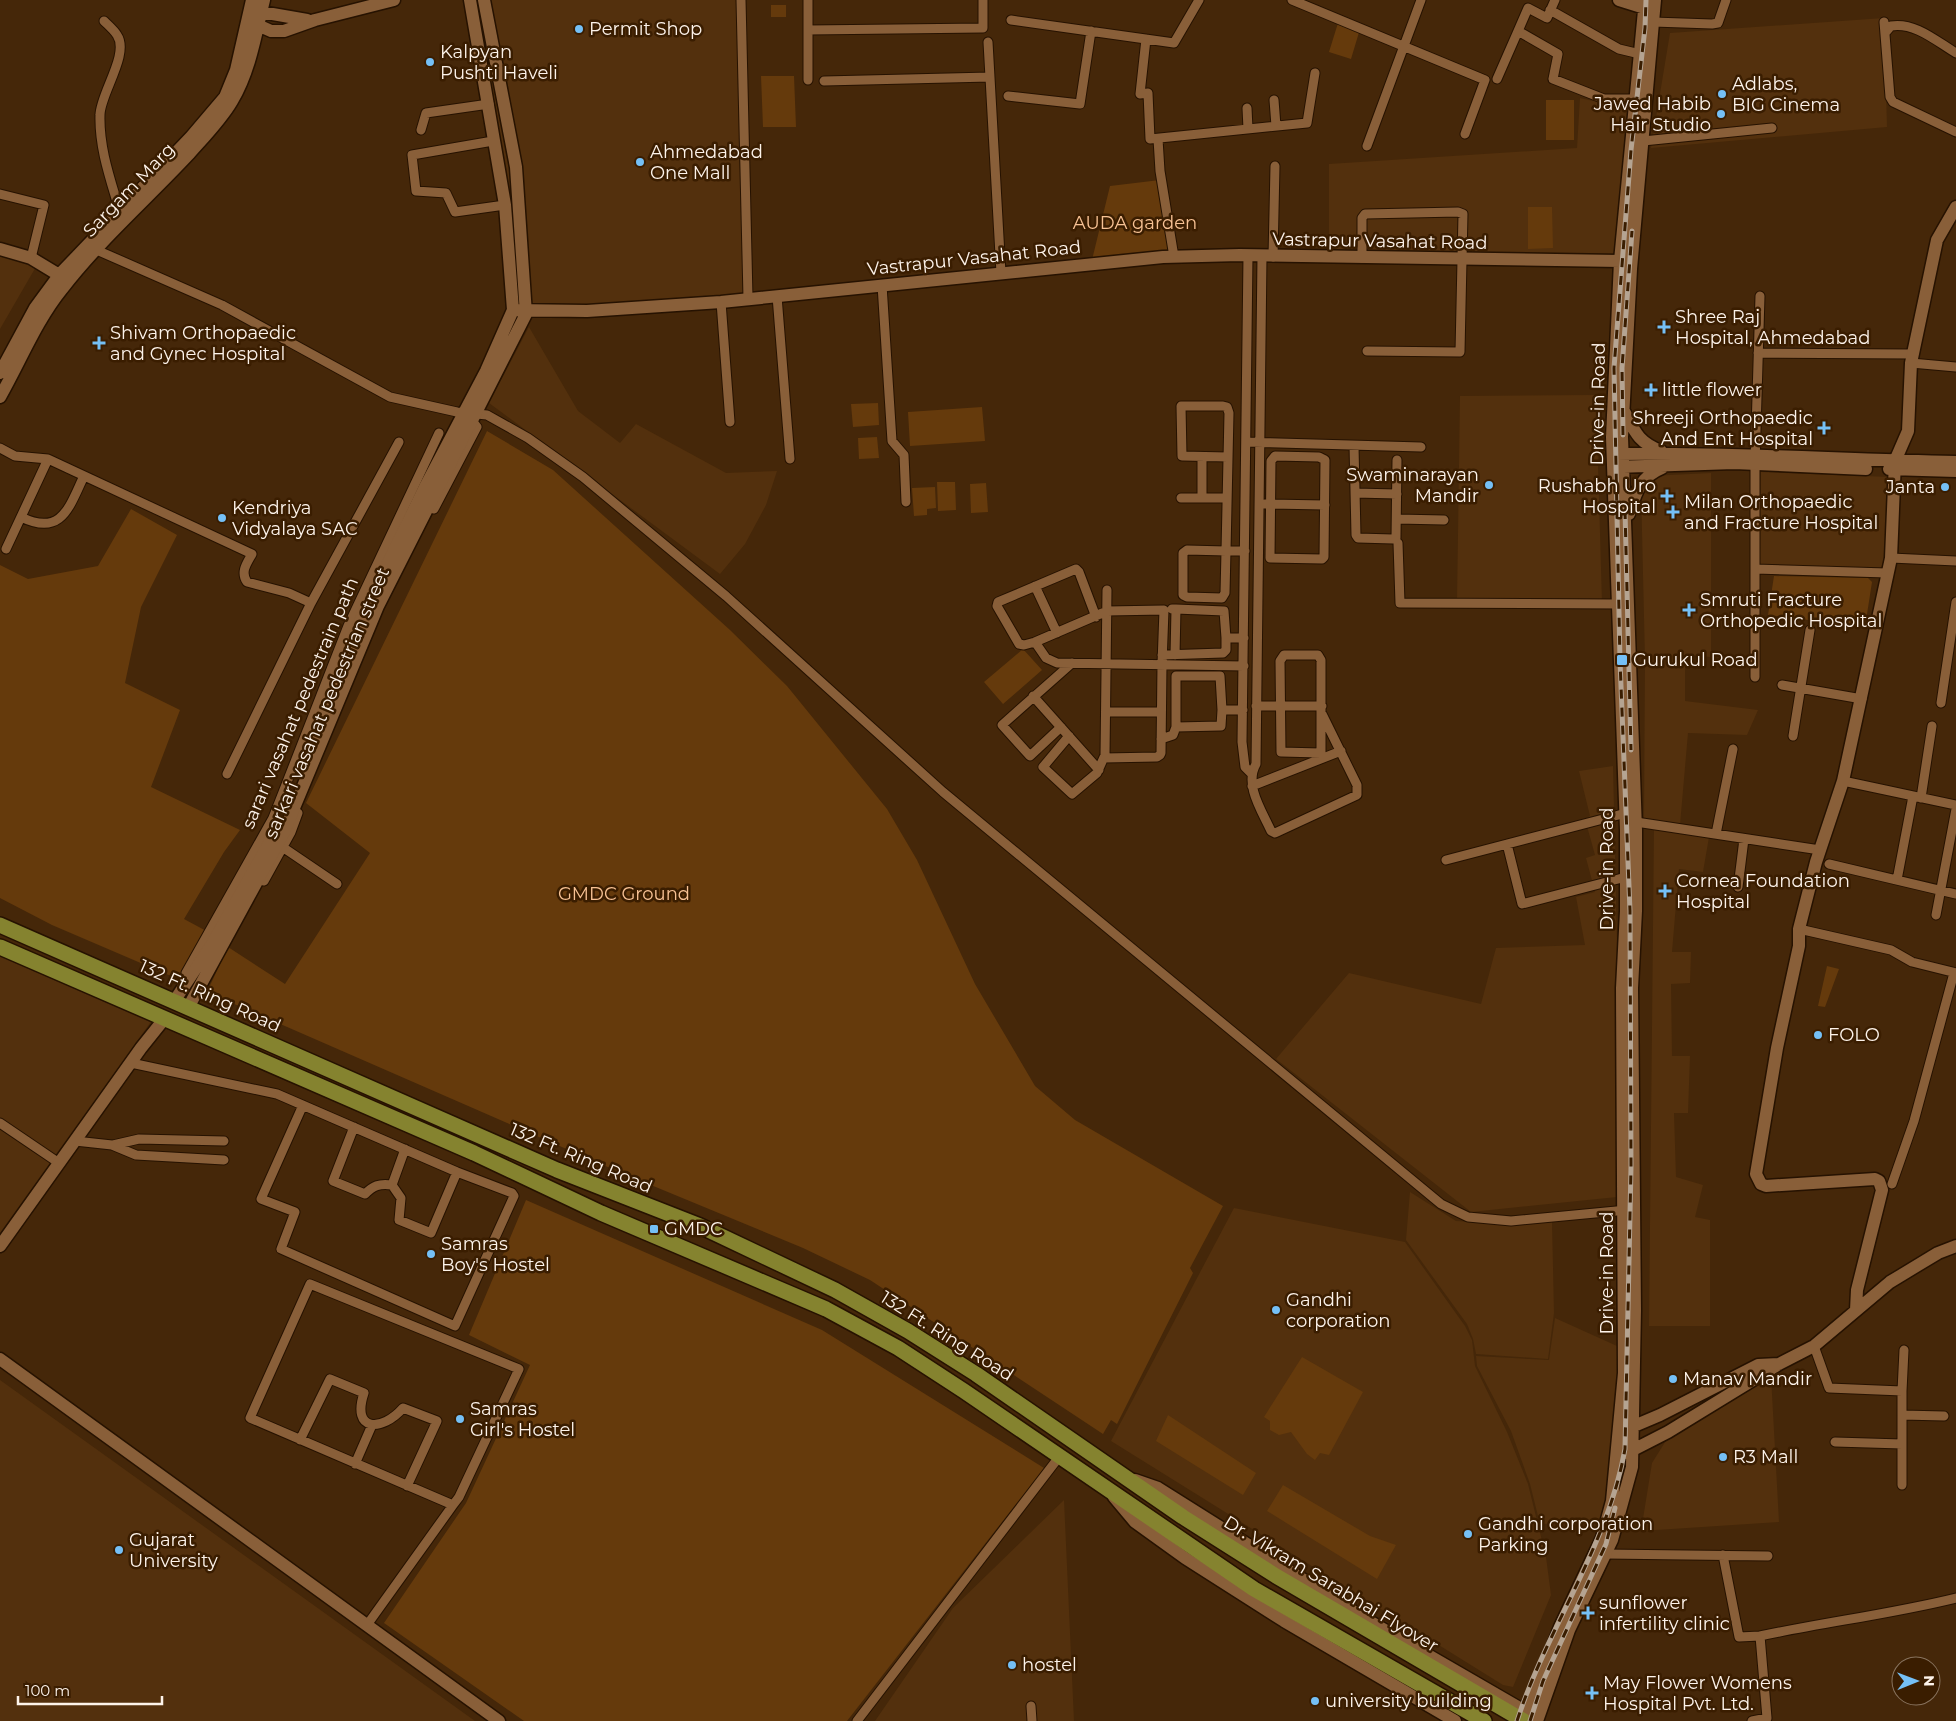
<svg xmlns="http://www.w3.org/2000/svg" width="1956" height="1721" font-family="Montserrat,sans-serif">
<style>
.built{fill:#53300d}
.green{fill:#653a0c}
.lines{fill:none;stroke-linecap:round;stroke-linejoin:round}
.street-casing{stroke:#261201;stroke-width:11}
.secondary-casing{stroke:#261201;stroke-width:15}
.primary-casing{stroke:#261201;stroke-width:18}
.street{stroke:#895f39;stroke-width:9}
.secondary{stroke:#895f39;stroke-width:12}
.primary{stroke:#85832f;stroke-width:15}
.rail-casing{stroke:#b5a492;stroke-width:5}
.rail{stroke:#3a1d00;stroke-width:3;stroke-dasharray:9;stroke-linecap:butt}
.poi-dot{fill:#75c0f6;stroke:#3a1d00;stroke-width:2}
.labels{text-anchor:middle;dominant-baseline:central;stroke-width:5;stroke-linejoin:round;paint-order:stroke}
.poi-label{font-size:18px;fill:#fdf3ea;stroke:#3a1d00;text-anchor:start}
.street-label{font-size:18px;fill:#fdf3ea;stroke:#3a1d00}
.park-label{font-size:18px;fill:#f8c294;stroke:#3a1d00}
</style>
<rect width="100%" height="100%" fill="#452709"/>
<path class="built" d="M 474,0 L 740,0 L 746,296 L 518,310 L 520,279 Z
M 1884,18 L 1887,127 L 1651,148 L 1670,33 Z
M 1580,98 L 1602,103 L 1631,104 L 1616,258 L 1329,253 L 1329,164 L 1577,148 Z
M 0,255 L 37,265 L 0,329 Z
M 529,327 L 578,411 L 620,443 L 636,424 L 726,473 L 777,471 L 766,505 L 745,544 L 720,574 L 489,403 Z
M 1596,395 L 1602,602 L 1457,602 L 1460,396 Z
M 1761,472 L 1890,477 L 1884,571 L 1760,567 Z
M 1711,473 L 1711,657 L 1685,655 L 1685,701 L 1758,710 L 1747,735 L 1688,733 L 1680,825 L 1644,818 L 1645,660 L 1641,488 L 1649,476 Z
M 1613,766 L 1617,944 L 1617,1197 L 1471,1212 L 1276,1059 L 1349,973 L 1481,1004 L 1496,948 L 1585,945 L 1576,897 L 1595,892 L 1586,858 L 1595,855 L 1585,819 L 1590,816 L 1579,771 Z
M 1654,827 L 1709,837 L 1703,872 L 1679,869 L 1672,952 L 1691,952 L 1690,983 L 1671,984 L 1672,1056 L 1690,1056 L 1688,1113 L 1674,1113 L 1676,1177 L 1703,1185 L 1695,1217 L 1710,1220 L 1710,1326 L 1649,1326 Z
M 0,952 L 152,1020 L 0,1237 Z
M 1410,1192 L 1456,1221 L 1511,1224 L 1552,1222 L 1554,1313 L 1548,1359 L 1476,1354 L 1473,1339 L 1467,1324 L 1406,1240 Z
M 1234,1208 L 1405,1242 L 1465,1326 L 1472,1340 L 1475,1366 L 1507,1432 L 1528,1484 L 1546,1557 L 1551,1595 L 1513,1687 L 1503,1685 L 1111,1441 Z
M 1555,1318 L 1617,1346 L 1620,1374 L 1608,1494 L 1599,1523 L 1540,1524 L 1530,1484 L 1511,1431 L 1477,1366 L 1476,1356 L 1549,1360 Z
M 1771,1376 L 1779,1522 L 1641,1531 L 1652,1463 L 1667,1439 Z
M 0,1380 L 475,1721 L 0,1721 Z
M 1064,1500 L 1074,1721 L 875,1721 L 953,1608 Z"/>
<path class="green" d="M 771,5 L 786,5 L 786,17 L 771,17 Z
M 1338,23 L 1360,29 L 1351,59 L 1329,52 Z
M 761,76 L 794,76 L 796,127 L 763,127 Z
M 1546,100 L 1574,100 L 1574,140 L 1546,140 Z
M 1160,180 L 1175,249 L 1091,264 L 1110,186 Z
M 1528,207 L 1552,207 L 1553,248 L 1528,249 Z
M 878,403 L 879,425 L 853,427 L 851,404 Z
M 982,407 L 985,441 L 910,446 L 908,412 Z
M 487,431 L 553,470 L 730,630 L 787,686 L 887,809 L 917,860 L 975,984 L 1035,1086 L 1075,1120 L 1223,1206 L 1190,1268 L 1193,1273 L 1117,1424 L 1111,1420 L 1103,1434 L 870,1280 L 803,1248 L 617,1171 L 207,992 L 228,947 L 285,984 L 370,853 L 306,803 Z
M 877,437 L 879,458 L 859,459 L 858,438 Z
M 937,482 L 955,482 L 956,510 L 938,511 Z
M 986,483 L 988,512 L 971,513 L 970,484 Z
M 935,487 L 936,508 L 927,509 L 927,515 L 914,516 L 912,488 Z
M 131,509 L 177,535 L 141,607 L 125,683 L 180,710 L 151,787 L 240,830 L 224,852 L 184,919 L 210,933 L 178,979 L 52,925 L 0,898 L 0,565 L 28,579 L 98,566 Z
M 1774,576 L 1868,578 L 1872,582 L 1865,627 L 1768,615 Z
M 1023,649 L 1042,670 L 1003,704 L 984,682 Z
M 1827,966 L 1839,969 L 1825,1007 L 1818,1006 Z
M 526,1200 L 822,1330 L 1044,1468 L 847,1721 L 524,1721 L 384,1623 L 466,1503 L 530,1365 L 469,1335 Z
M 1302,1357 L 1363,1392 L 1329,1455 L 1320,1453 L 1315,1460 L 1307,1454 L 1291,1432 L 1279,1435 L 1270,1430 L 1270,1421 L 1264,1417 Z
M 1168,1415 L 1256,1473 L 1243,1495 L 1156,1441 Z
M 1283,1485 L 1370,1536 L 1396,1545 L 1377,1579 L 1267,1511 Z"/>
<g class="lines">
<g class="street-casing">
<path id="street" d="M 741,0 L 748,298
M 808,0 L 808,80
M 1292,0 L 1485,80 L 1465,134
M 1555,0 L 1547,18 L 1528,8 L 1518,31 L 1558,54 L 1553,79 L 1604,99 L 1636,99
M 1550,10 L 1619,49 L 1640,54
M 1011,20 L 1174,43 L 1199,0
M 104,21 C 108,25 114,30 117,35 C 130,54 100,94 100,115 C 99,149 111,181 120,212
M 1653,22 L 1712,24 L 1718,23 L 1726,0
M 1884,22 L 1890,97 L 1893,102 L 1956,132
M 808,30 L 983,28 L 983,0
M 1885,33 L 1891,26 C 1915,22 1936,41 1956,53
M 1146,39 L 1140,94 L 1148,93 L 1150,139 L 1307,123 L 1315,73
M 988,42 L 1001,273
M 1497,79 L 1518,31
M 824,81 L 990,77
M 1008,96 L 1080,104 L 1091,31
M 1274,100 L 1276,126
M 1247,108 L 1248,129
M 421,130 L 426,113 L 489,104
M 1158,139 L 1160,171 L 1174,257
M 493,141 L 412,155 L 416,191 L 446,193 L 455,212 L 505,205
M 1643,141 L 1772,128
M 1367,146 L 1421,0
M 0,194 L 44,205 L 31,258
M 92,248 L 222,305 L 390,397 L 457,412 L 487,415 L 528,438 L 583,477 L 726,596 L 943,792 L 1441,1204 L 1468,1217 L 1511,1221 L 1627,1210
M 1248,256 L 1242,742 L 1245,767 L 1251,773
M 1262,256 L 1256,764 C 1244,785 1262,811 1271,831 L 1275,833 L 1357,795 L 1357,785 L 1322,714
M 1273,257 L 1275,166
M 1362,258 L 1362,218 L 1365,214 L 1458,212 L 1463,214 L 1460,352 L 1367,351
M 882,285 L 892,441 L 904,455 L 906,502
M 777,296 L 790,459
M 721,302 L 730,422
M 1758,353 L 1913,354
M 1911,363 L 1956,367
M 1246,442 L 1421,447
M 1354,446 L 1356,535 L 1358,538 L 1393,539 L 1396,538 L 1397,460
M 0,448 L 15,456 L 48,459 L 252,554 C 247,563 240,572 247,582 L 289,593 L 311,603 L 227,774
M 1275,456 L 1319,457 L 1325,460 L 1324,557 L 1322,559 L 1270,558 L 1271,461 Z
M 1228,457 L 1182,456 L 1181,406 L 1223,406 L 1227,407 L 1229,413 L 1226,551 L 1187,550 L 1183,553 L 1183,595 L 1187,597 L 1222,598 L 1225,593 L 1226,551 L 1245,551
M 1355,493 L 1397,494
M 1181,498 L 1227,498
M 1202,498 L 1202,457
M 1265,504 L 1325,505
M 434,509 L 477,427 L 472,421
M 21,517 C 62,537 69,507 84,476
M 1397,519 L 1444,520
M 1398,543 L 1400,603 L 1618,604
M 6,549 L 48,459
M 1891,558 L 1956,561
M 1755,569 L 1887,573
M 1035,586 L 1057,633
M 311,603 L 399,442
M 1172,609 L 1176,609 L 1175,655
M 1176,609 L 1224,611 L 1226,638
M 1035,642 L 1024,645 L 1019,644 L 997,606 L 998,602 L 1076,569 L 1079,572 L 1096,617
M 1162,655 L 1223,653 L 1226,650 L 1226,638 L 1244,638
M 1284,655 L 1318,655 L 1321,660 L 1321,753 L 1281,752 L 1280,661 Z
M 1755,677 L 1755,464 L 1760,296
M 1782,685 L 1862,699
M 1033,696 L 1099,770
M 1941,703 L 1956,602
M 1256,706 L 1322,706
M 1222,710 L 1220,676 L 1176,676 L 1176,727 L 1221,726 L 1222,710 L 1243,710
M 1106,712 L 1161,712
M 1061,727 L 1030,756 L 1002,725 L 1072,663
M 1069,736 L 1043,767 L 1072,794 L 1097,773 L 1105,755 L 1107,590
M 1793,736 L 1810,630
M 1161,739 L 1173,735 L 1176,727
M 1104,758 L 1157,757 L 1160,755 L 1161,753 L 1162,664 L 1164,610 L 1107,611 L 1035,642 L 1046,658 L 1057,663 L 1244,666
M 1843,781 L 1956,805
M 1252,786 L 1341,751
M 1921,798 L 1932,726
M 1636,822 L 1820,850
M 1716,834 L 1733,749
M 278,844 L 337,884
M 1507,844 L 1522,904 L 1626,877
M 1446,860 L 1630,812
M 1829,864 L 1956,894
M 1897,880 L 1913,796
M 264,881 L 291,832 L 298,813
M 1738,887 L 1744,839
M 1936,915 L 1956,809
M 1799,929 L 1891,950 L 1912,962 L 1956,973
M 186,973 L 273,818 L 348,626 L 439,433
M 131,1063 L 277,1094 L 457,1172 L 512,1193 L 514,1196 L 455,1326 L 281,1249 L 295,1212 L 261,1199 L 303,1105
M 0,1123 L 59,1163
M 354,1127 L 333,1181 L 365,1194 C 373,1186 379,1183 392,1185 L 401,1198 L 399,1220 L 431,1233 L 457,1172
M 75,1141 L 112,1145 L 136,1155 L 224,1160
M 113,1145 L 139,1139 L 224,1141
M 1892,1184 L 1914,1121 L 1954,973
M 392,1185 L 405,1149
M 1814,1346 L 1829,1388 L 1902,1391 L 1902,1485
M 1902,1391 L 1904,1350
M 1902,1415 L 1944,1416
M 300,1440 L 330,1379 L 364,1393 C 351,1432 382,1432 403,1408 L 437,1421 L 407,1486
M 1835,1442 L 1902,1444
M 355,1464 L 372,1425
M 1605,1554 L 1768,1556
M 1723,1555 L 1739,1637 L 1760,1636 L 1767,1718 L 1752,1721
M 367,1625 L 453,1505 L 459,1497 L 519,1369 L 310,1284 L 250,1418 L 453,1505
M 1760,1636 C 1825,1622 1891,1614 1956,1598
M 1031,1706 L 1032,1721
M 857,1721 L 1059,1457"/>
</g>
<g class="secondary-casing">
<path id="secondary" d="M 1619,0 L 1651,10
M 254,13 L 261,12 L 307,20
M 251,22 L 271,31 L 284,31 L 315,20 L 394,0
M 0,249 L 31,258 L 64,278
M 513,310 L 587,311 L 721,302 L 1163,257 L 1240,255 L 1620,261
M 0,373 L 35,308 L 60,274 L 191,137 L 225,97 L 236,70 L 252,0
M 0,397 C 20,362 36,321 62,289 C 100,240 147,199 189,154 C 204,137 221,120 232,101 C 250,71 256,33 264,0
M 1624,411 C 1635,432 1638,442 1661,451
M 1616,454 C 1729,452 1842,460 1956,462
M 1616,467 L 1734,463 L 1866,469
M 1889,469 L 1956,471
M 1629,514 C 1636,492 1640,477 1662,468
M 313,738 L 363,614 L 426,485 L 486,371 L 513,310 L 505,205 L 470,0
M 175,1000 L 212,944 L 280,824
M 189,1006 L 284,832 L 378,606 L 526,314 L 516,167 L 484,0
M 0,1246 L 141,1048 L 165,1018
M 1856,1310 L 1857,1290 L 1882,1190 L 1879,1181 L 1875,1179 L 1766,1186 L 1761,1184 L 1756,1174 L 1777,1048 L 1799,946 L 1799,929 L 1816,862 L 1843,781 L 1891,558 L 1895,461 L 1908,431 L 1911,363 L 1937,240 L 1956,207
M 0,1359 L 499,1721
M 1627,1429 L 1660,1415 L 1758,1365 L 1779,1364
M 1627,1453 L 1668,1432 L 1779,1364 L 1814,1346 L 1890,1282 L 1938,1253 L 1956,1246
M 1135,1480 L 1158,1488 L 1369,1621 L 1535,1717
M 1114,1497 L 1135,1522 L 1185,1558 L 1284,1621 L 1455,1721
M 1525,1721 L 1560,1627 L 1602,1538 L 1612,1501 L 1624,1373 L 1622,988 L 1626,911 L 1626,830 L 1612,437 L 1620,261 L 1645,0
M 1537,1721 L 1569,1630 L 1612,1540 L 1632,1467 L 1635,1310 L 1632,988 L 1636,911 L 1636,830 L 1622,437 L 1631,269 L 1655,0"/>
</g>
<g class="primary-casing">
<path id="primary" d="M 0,925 L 557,1170 L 700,1226 L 835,1290 L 908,1331 L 976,1374 L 1183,1517 L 1276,1576 L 1524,1721
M 0,947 L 474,1153 L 601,1213 L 826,1309 L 898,1348 L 964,1391 L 1254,1589 L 1484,1721"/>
</g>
<use href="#street" class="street"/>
<use href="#secondary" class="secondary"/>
<use href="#primary" class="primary"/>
<g class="rail-casing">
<path id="rail" d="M 1623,435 L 1622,368 L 1632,231
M 1625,510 L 1631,750
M 1517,1721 C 1547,1628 1608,1546 1625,1449 L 1631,1167 L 1630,911 L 1620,661 L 1614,368 L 1631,150 L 1645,28 L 1646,0
M 1530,1721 L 1543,1681 L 1606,1544 L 1615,1508"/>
</g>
<use href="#rail" class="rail"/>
</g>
<g class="poi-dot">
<circle cx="579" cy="29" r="5"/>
<circle cx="430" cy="62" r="5"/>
<circle cx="1722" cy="94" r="5"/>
<circle cx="1721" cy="114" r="5"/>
<circle cx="640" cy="162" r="5"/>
<path d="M1661.5 319.5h5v5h5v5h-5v5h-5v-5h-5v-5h5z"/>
<path d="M96.5 335.5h5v5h5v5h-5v5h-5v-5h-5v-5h5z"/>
<path d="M1648.5 382.5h5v5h5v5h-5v5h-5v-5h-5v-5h5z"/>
<path d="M1821.5 420.5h5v5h5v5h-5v5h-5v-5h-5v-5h5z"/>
<circle cx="1489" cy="485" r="5"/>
<circle cx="1945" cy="487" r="5"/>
<path d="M1664.5 488.5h5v5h5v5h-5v5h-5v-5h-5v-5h5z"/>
<path d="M1670.5 504.5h5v5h5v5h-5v5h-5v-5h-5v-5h5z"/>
<circle cx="222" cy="518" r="5"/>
<path d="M1686.5 602.5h5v5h5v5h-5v5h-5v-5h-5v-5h5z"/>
<rect x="1616" y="654" width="12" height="12" rx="2.5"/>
<path d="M1662.5 883.5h5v5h5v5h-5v5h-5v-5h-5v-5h5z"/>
<circle cx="1818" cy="1035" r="5"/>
<rect x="649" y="1224" width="10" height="10" rx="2.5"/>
<circle cx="431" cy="1254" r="5"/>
<circle cx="1276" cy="1310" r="5"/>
<circle cx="1673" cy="1379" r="5"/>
<circle cx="460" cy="1419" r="5"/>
<circle cx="1723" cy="1457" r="5"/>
<circle cx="1468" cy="1534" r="5"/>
<circle cx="119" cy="1550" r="5"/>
<path d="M1585.5 1605.5h5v5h5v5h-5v5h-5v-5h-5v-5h5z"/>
<circle cx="1012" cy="1665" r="5"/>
<path d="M1589.5 1685.5h5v5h5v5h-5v5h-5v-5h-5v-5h5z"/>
<circle cx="1315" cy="1701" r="5"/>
</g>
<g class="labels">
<g class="poi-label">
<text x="589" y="29">Permit Shop</text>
<text x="440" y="52">Kalpyan<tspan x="440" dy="21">Pushti Haveli</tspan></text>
<text x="1732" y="84">Adlabs,<tspan x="1732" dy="21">BIG Cinema</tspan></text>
<text x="1711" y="104" text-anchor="end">Jawed Habib<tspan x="1711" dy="21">Hair Studio</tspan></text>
<text x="650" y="152">Ahmedabad<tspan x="650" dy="21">One Mall</tspan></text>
<text x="1675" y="317">Shree Raj<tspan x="1675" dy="21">Hospital, Ahmedabad</tspan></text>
<text x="110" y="333">Shivam Orthopaedic<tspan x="110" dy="21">and Gynec Hospital</tspan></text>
<text x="1662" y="390">little flower</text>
<text x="1813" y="418" text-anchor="end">Shreeji Orthopaedic<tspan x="1813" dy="21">And Ent Hospital</tspan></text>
<text x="1479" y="475" text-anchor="end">Swaminarayan<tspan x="1479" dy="21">Mandir</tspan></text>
<text x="1656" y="486" text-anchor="end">Rushabh Uro<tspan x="1656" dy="21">Hospital</tspan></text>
<text x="1935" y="487" text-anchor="end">Janta</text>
<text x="1684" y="502">Milan Orthopaedic<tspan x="1684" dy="21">and Fracture Hospital</tspan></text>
<text x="232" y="508">Kendriya<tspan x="232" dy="21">Vidyalaya SAC</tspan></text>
<text x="1700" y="600">Smruti Fracture<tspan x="1700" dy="21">Orthopedic Hospital</tspan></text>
<text x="1633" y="660">Gurukul Road</text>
<text x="1676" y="881">Cornea Foundation<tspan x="1676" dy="21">Hospital</tspan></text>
<text x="1828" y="1035">FOLO</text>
<text x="664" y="1229">GMDC</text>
<text x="441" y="1244">Samras<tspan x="441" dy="21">Boy's Hostel</tspan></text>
<text x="1286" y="1300">Gandhi<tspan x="1286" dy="21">corporation</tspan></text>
<text x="1683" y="1379">Manav Mandir</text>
<text x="470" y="1409">Samras<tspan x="470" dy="21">Girl's Hostel</tspan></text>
<text x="1733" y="1457">R3 Mall</text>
<text x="1478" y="1524">Gandhi corporation<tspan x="1478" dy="21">Parking</tspan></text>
<text x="129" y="1540">Gujarat<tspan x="129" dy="21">University</tspan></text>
<text x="1599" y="1603">sunflower<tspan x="1599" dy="21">infertility clinic</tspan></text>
<text x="1022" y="1665">hostel</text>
<text x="1603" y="1683">May Flower Womens<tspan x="1603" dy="21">Hospital Pvt. Ltd.</tspan></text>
<text x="1325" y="1701">university building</text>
</g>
<g class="street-label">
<text transform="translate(129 190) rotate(-46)">Sargam Marg</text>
<text transform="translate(1380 241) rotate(1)">Vastrapur Vasahat Road</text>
<text transform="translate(974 258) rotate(-6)">Vastrapur Vasahat Road</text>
<text transform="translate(1598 404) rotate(-89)">Drive-in Road</text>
<text transform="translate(300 703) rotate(-67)">sarari vasahat pedestrain path</text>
<text transform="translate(327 703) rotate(-67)">sarkari vasahat pedestrian street</text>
<text transform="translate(1607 869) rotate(-90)">Drive-in Road</text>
<text transform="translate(210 996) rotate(24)">132 Ft. Ring Road</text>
<text transform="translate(581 1158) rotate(23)">132 Ft. Ring Road</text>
<text transform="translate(1607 1273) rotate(-90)">Drive-in Road</text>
<text transform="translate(947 1336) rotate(32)">132 Ft. Ring Road</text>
<text transform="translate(1331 1584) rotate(31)">Dr. Vikram Sarabhai Flyover</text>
</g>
<g class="park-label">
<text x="1135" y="223">AUDA garden</text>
<text x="624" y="894">GMDC Ground</text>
</g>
</g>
<g transform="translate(1916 1681) rotate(89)"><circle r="24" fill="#3a1d00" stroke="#88735e"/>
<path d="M0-4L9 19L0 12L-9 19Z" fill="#75c0f6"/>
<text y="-8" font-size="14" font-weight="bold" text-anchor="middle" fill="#fdf3ea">N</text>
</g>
<path d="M18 1696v8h144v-8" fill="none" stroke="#fdf3ea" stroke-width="2.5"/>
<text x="25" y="1696" font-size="15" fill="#fdf3ea" stroke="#3a1d00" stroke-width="4" paint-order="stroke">100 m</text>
</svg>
